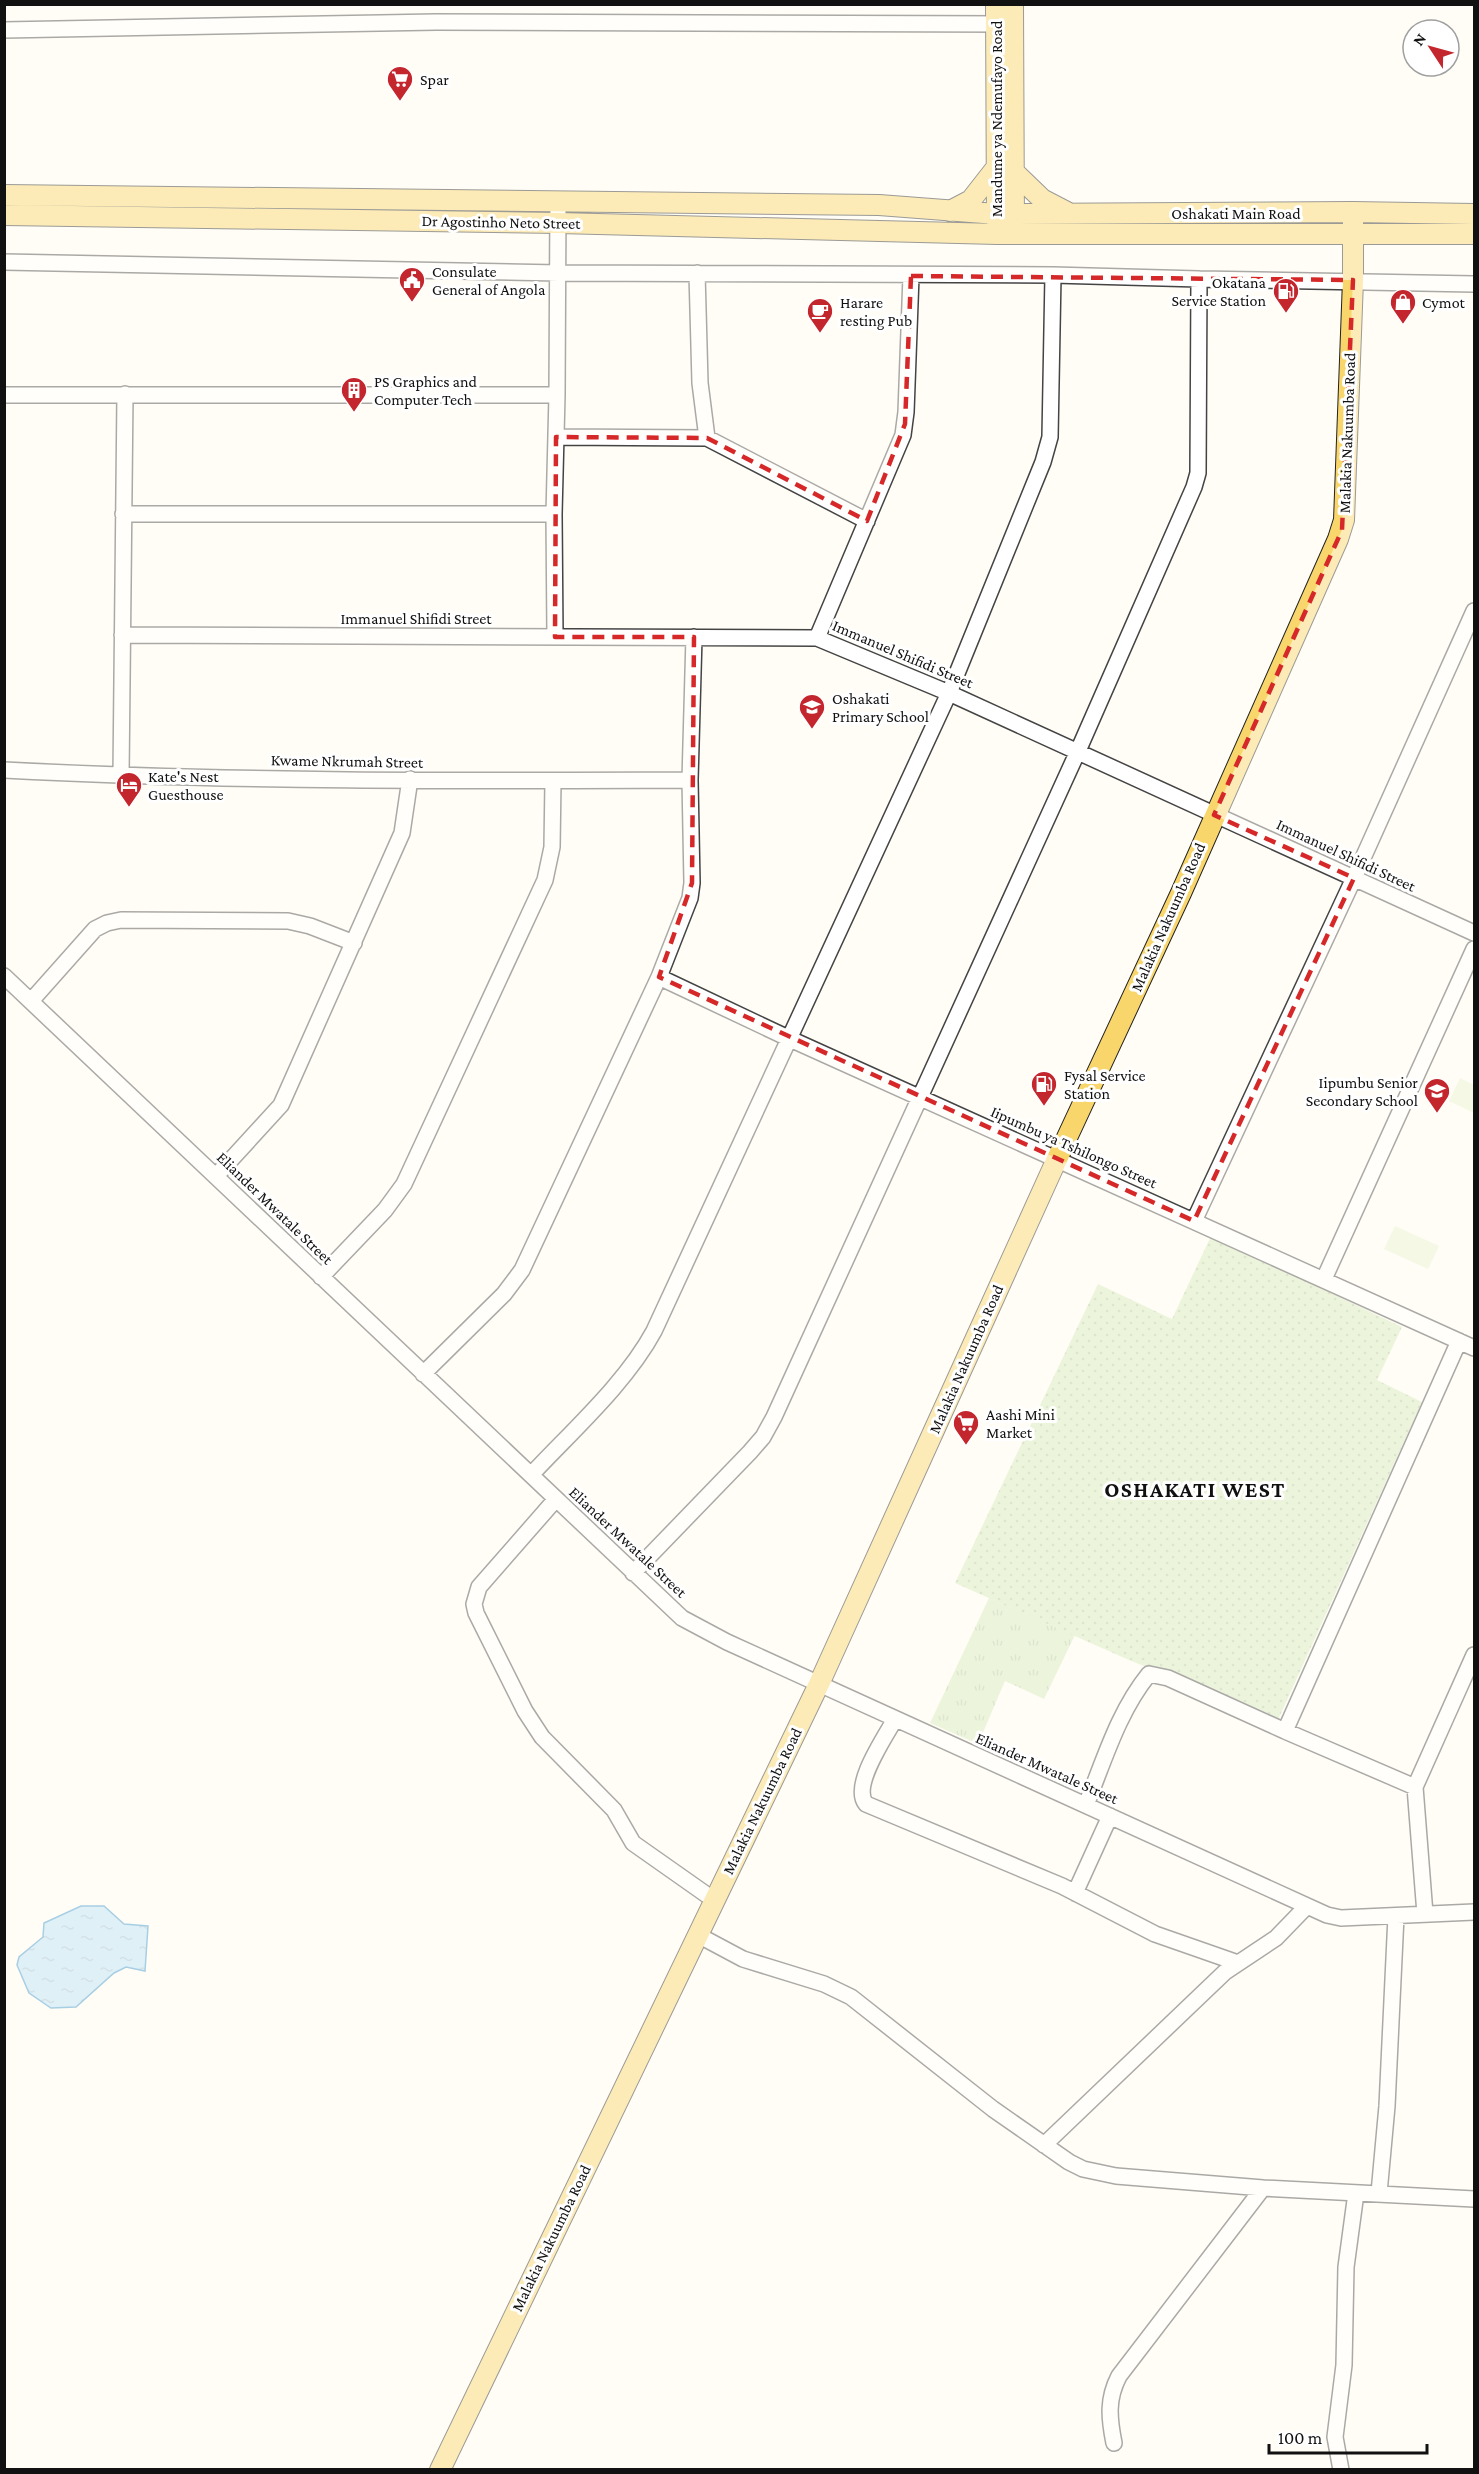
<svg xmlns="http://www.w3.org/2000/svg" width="1479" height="2474" font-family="'Crimson Pro',serif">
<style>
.grass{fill:url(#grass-tufts)}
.park{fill:url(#park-dots)}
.pitch{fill:#e6f2cf}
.water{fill:url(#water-ripples);stroke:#3f96cf;stroke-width:1.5}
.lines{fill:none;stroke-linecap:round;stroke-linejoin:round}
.minor-casing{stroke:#444;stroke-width:18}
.major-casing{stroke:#222;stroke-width:22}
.minor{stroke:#fff;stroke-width:15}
.major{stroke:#f9d66b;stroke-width:20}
.marked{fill:none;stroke:#d62828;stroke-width:4.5;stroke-dasharray:12 8;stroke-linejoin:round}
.labels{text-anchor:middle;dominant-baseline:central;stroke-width:6;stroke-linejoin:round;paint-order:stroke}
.poi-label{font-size:16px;fill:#111;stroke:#fff;text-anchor:start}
.street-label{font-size:16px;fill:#111;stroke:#fff}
.district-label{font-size:22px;font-weight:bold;letter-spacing:1.5px;fill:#111;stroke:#fff}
</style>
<defs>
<pattern id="grass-tufts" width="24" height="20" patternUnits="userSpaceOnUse" patternTransform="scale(1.5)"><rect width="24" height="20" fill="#d5ebbd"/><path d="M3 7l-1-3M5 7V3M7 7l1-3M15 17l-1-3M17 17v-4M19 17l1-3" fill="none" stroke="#b6c8a1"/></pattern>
<pattern id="park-dots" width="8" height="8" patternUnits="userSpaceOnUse" patternTransform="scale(1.5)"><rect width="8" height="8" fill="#d5ebbd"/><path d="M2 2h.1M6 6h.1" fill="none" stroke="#b6c8a1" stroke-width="1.8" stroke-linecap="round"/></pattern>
<pattern id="water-ripples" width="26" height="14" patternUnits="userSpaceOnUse" patternTransform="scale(1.5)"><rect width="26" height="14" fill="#b9e0f7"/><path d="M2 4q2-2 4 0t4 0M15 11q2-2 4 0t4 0" fill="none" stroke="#9ebfd3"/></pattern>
</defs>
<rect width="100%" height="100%" fill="#fffdf5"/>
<path class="grass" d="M 989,1598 L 1075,1635 L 1044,1699 L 1005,1681 L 978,1744 L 930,1723 Z"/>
<path class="park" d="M 1211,1236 L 1402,1327 L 1377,1380 L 1422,1402 L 1278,1720 L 1129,1660 L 955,1583 L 1098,1284 L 1172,1319 Z"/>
<path class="pitch" d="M 1460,1078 L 1474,1085 L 1474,1113 L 1449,1101 Z
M 1395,1226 L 1439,1246 L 1428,1269 L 1384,1249 Z"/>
<path class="water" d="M 81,1906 L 104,1906 L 124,1924 L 148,1926 L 145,1971 L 126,1967 L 114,1973 L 76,2007 L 51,2008 L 29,1993 L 17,1965 L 19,1957 L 43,1937 L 44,1923 Z"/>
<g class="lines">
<g class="minor-casing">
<path id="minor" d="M 4,30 L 436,22 L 1006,24
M 4,262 L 559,273 L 1053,275 L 1199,279
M 697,273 L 700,383 L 707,438 L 867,521
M 4,395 L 557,395 L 554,514 L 555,637
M 557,395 L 558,201
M 556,437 L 707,438
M 123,514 L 554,514
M 122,635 L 817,638 L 949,693 L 1474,933
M 817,638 L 903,435 L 906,412 L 911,276
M 4,770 C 233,782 462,781 690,780
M 121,776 L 125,394
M 4,976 L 682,1618 L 727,1642 L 1327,1915 L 1341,1918 L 1474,1912
M 659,977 L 788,1038 L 1474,1348
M 31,1001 L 95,929 L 107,923 L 121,920 L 288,921 L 310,926 L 354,943
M 216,1176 L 281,1105 L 402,833 L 410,779
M 1194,1221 L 1354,878 L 1474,611
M 321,1277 L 385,1210 L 404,1184 L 545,880 L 552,847 L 553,781
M 1324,1279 L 1474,949
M 423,1374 L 504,1294 L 522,1270 L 659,977 L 690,898 L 692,883 L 690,780 L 694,637
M 531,1475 C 572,1431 626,1383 654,1331 L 949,693 L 1043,462 L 1050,437 L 1053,275
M 556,1499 L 479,1587 L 474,1604 L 476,1613 L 525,1711 L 542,1737 L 614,1810 L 633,1843 L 714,1900
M 633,1573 L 750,1452 L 763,1437 L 774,1417 L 1078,751 L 1194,487 L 1198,473 L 1199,279 L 1474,284
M 895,1719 C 885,1737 851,1786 866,1804 L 1062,1886 L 1155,1934 L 1238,1963
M 1415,1787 L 1285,1731 L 1459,1341
M 1086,1805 C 1104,1761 1118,1712 1149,1674 L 1168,1678 L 1285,1731
M 1075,1893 L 1110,1816
M 1425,1914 L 1415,1787 L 1474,1655
M 698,1935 L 743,1959 L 824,1984 L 851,1997 L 993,2109 L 1069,2162 L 1083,2169 L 1116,2176 L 1263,2188 L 1474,2199
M 1044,2145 L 1225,1972 L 1276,1938 L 1307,1906
M 1379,2193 L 1387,2106 L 1396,1916
M 1114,2443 C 1109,2418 1107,2399 1119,2376 L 1263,2188
M 1341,2470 L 1335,2437 L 1344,2365 L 1346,2267 L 1356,2193"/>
</g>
<g class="major-casing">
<path id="major" d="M 996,4 L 997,225
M 1013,4 L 1014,227
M 1013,171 L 1042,199 L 1067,212
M 4,195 L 879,205 L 997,214 L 1353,212 L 1474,214
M 950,211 L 971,200 L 996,168
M 4,215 L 558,223 L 997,234 L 1474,234
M 440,2470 L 819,1684 L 1057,1159 L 1181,893 L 1338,539 L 1344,520 L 1353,280 L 1353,212"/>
</g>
<use href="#minor" class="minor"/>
<use href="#major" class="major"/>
</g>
<path d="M0 0H1479V2474H0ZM 911,276 L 1353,280 L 1342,530 L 1214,815 L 1354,878 L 1194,1221 L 659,977 L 692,883 L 694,637 L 555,637 L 556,437 L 707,438 L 867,521 L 905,424 Z" fill="#fffdf5" fill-opacity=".55" fill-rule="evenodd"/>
<path class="marked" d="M 911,276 L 1353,280 L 1342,530 L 1214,815 L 1354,878 L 1194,1221 L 659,977 L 692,883 L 694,637 L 555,637 L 556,437 L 707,438 L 867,521 L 905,424 Z"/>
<defs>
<g id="supermarket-pin" transform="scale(1.35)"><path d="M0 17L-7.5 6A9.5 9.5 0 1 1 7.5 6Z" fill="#c4262e" stroke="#fff"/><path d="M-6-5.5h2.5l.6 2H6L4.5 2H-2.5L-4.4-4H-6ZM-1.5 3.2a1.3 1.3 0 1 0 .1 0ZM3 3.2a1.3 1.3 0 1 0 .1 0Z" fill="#fff"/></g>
<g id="civic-pin" transform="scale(1.35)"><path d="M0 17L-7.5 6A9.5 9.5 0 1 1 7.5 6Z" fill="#c4262e" stroke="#fff"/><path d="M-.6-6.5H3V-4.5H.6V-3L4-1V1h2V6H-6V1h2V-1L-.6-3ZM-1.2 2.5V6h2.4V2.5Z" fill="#fff"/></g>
<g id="fuel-pin" transform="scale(1.35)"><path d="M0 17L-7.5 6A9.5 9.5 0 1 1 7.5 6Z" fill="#c4262e" stroke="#fff"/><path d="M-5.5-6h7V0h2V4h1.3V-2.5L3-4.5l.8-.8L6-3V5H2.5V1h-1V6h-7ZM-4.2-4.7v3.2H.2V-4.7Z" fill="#fff"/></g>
<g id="shop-pin" transform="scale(1.35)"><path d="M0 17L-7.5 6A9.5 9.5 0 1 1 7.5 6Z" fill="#c4262e" stroke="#fff"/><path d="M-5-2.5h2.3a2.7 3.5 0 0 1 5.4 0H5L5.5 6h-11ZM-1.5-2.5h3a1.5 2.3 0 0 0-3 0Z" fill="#fff"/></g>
<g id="cafe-pin" transform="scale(1.35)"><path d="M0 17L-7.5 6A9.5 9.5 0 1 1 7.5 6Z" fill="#c4262e" stroke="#fff"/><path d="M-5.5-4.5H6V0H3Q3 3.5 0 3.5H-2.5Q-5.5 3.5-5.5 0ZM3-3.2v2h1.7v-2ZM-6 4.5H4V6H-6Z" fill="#fff"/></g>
<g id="building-pin" transform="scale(1.35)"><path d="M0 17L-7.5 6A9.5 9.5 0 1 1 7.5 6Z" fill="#c4262e" stroke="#fff"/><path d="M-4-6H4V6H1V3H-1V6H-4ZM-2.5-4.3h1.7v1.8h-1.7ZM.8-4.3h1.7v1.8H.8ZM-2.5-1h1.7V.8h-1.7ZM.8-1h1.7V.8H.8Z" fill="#fff"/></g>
<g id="school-pin" transform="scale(1.35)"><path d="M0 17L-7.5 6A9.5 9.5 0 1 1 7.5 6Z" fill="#c4262e" stroke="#fff"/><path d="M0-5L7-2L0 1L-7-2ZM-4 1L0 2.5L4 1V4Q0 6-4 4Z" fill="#fff"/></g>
<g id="hotel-pin" transform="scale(1.35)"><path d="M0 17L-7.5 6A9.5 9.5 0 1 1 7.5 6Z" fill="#c4262e" stroke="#fff"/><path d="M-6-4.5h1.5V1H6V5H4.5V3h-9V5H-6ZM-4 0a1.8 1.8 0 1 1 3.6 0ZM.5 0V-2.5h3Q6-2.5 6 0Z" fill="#fff"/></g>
</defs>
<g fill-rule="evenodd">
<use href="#supermarket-pin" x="400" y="79"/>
<use href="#civic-pin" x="412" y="280"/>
<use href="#fuel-pin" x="1286" y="291"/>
<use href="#shop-pin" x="1403" y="302"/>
<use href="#cafe-pin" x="820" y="311"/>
<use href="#building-pin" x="354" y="390"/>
<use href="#school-pin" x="812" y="707"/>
<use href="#hotel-pin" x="129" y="785"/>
<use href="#fuel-pin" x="1044" y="1084"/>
<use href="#school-pin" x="1437" y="1091"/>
<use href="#supermarket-pin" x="966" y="1423"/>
</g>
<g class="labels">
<g class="poi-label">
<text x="420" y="79">Spar</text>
<text x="432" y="271">Consulate<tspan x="432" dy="18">General of Angola</tspan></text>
<text x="1266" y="282" text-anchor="end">Okatana<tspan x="1266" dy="18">Service Station</tspan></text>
<text x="840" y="302">Harare<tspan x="840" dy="18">resting Pub</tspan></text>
<text x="1422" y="302">Cymot</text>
<text x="374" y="381">PS Graphics and<tspan x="374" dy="18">Computer Tech</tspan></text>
<text x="832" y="698">Oshakati<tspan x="832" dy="18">Primary School</tspan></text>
<text x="148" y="776">Kate's Nest<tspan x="148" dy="18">Guesthouse</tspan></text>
<text x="1064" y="1075">Fysal Service<tspan x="1064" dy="18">Station</tspan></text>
<text x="1418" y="1082" text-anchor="end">Iipumbu Senior<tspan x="1418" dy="18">Secondary School</tspan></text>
<text x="986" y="1414">Aashi Mini<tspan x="986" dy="18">Market</tspan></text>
</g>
<g class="street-label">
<text transform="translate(996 119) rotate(-90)">Mandume ya Ndemufayo Road</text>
<text x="1236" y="213">Oshakati Main Road</text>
<text transform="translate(501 222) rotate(1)">Dr Agostinho Neto Street</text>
<text transform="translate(1347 433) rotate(-88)">Malakia Nakuumba Road</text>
<text x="416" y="618">Immanuel Shifidi Street</text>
<text transform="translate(903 654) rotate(23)">Immanuel Shifidi Street</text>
<text transform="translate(347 761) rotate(1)">Kwame Nkrumah Street</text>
<text transform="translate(1346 855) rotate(25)">Immanuel Shifidi Street</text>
<text transform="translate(1168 917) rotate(-66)">Malakia Nakuumba Road</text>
<text transform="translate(1074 1147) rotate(24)">Iipumbu ya Tshilongo Street</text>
<text transform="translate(275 1208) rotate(44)">Eliander Mwatale Street</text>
<text transform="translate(966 1359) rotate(-66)">Malakia Nakuumba Road</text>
<text transform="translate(628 1542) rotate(43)">Eliander Mwatale Street</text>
<text transform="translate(1047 1768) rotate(24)">Eliander Mwatale Street</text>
<text transform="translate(762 1801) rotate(-64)">Malakia Nakuumba Road</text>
<text transform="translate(551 2238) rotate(-64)">Malakia Nakuumba Road</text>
</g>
<g class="district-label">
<text x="1195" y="1489">OSHAKATI WEST</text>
</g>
</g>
<rect width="1479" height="2474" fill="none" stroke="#111111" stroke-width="12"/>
<g transform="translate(1431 48) rotate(306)"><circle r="28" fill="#ffffff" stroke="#a0a0a0" stroke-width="1.5"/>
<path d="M0-4.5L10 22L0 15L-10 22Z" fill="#c4262e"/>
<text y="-9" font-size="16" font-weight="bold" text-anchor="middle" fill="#111111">N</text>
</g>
<path d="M1269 2444v9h158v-9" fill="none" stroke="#111111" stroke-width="3"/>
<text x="1278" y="2444" font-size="18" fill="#111111" stroke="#ffffff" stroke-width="4.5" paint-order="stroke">100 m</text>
</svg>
